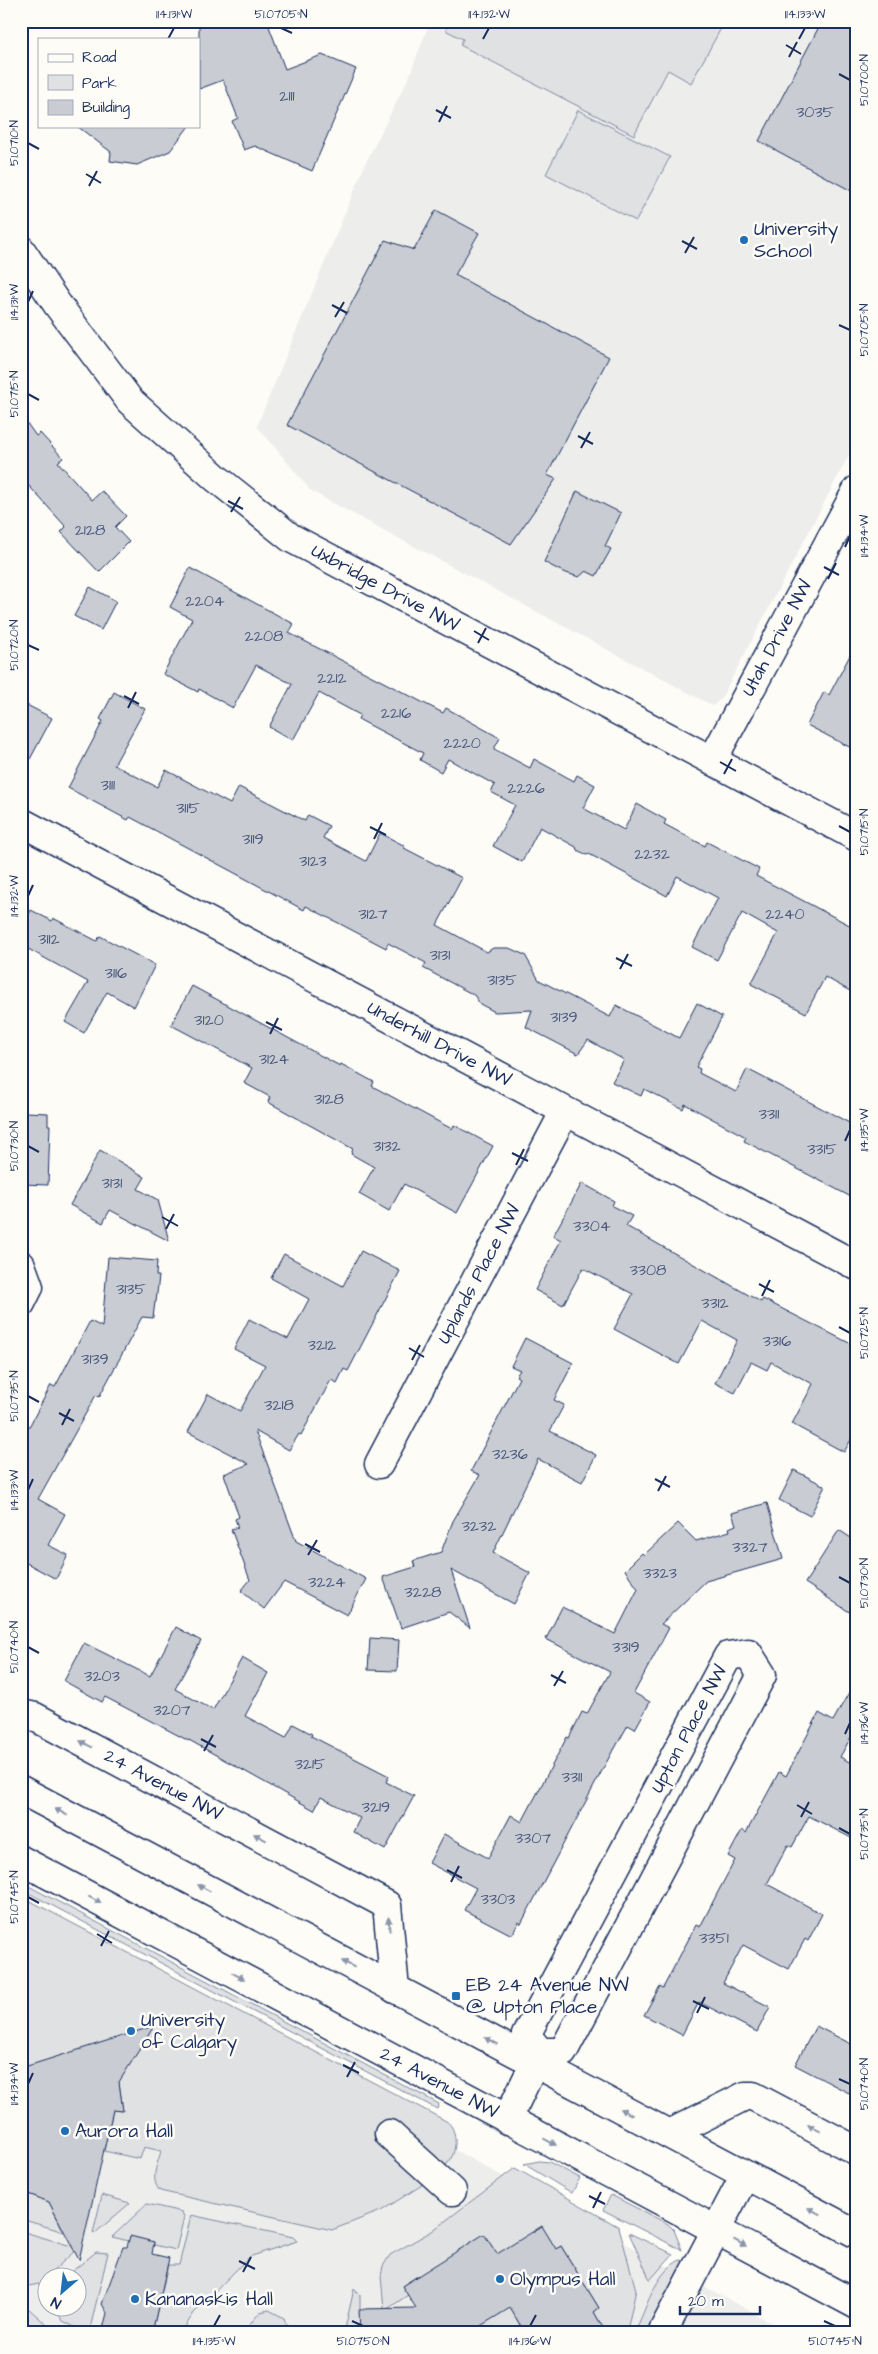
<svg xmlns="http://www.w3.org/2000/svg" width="878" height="2354" font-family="'Architects Daughter',sans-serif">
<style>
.built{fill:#edeeec;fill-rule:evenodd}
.green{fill:#e0e1e3;stroke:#7e88a0}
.building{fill:#c9ccd3;stroke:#1b2f5e}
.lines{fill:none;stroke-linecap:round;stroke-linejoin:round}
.minor-casing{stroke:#1b2f5e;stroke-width:31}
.minor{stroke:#fdfcf7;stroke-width:28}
.oneway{fill:#8c96aa}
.ticks{fill:none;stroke:#1b2f5e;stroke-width:2}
.poi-dot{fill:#1f6fb2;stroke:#fdfcf7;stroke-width:2}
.labels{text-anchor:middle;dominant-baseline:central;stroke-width:5;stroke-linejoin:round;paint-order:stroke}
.number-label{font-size:16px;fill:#46567b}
.poi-label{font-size:19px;fill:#1b2f5e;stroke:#fdfcf7;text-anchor:start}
.street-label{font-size:19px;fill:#1b2f5e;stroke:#fdfcf7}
.neatline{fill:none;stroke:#1b2f5e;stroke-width:2}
.ticks-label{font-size:12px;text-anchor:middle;fill:#1b2f5e}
</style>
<rect width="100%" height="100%" fill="#fdfcf7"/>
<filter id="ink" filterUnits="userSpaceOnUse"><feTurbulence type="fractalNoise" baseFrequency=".02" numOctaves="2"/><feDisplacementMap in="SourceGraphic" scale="10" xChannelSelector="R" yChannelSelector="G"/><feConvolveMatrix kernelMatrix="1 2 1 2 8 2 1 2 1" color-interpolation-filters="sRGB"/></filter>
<g filter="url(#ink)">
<path class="built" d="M 430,21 L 857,21 L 857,440 L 721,699 L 713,706 L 329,501 L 310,490 L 257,426 L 366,162 L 409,77 Z
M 21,1910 L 500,2175 L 790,2333 L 21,2333 ZM 48,2276 L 78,2276 L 78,2306 L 48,2306 Z"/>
<path class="green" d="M 444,21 L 725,21 L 691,83 L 668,70 L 634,135 L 460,45 L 463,39 L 447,31 Z
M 578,110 L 670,157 L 636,221 L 546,174 Z
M 21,1882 L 439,2104 L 437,2109 L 21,1889 Z
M 21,1896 L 446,2121 C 459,2129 457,2154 447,2164 C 441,2170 429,2174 422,2178 L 422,2185 L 381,2211 L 332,2230 L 160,2191 C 149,2179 158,2163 161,2151 L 144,2147 L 140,2159 L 104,2151 L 113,2110 L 123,2111 L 119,2082 L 21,2068 L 21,2038 L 24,2026 L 21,1998 Z
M 539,2161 L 549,2162 L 580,2178 L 572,2193 L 524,2164 Z
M 515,2168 L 619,2227 L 636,2290 L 628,2326 L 624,2333 L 606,2333 L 594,2312 L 599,2308 L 561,2246 L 556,2249 L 497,2254 L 416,2277 L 402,2286 L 408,2295 L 389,2308 L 384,2309 L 381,2276 L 383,2266 L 390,2255 L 432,2231 Z
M 21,2191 L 49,2202 L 64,2232 L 21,2219 Z
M 102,2195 L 130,2203 L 94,2234 L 93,2233 Z
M 611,2195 L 668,2224 L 674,2230 L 682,2250 L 603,2210 Z
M 147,2204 L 182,2212 L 184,2217 L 176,2250 L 154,2245 L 154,2242 L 129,2241 L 112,2237 Z
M 191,2215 L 293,2237 L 297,2241 L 249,2257 L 194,2313 L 181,2333 L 152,2333 L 168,2265 L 179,2265 Z
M 21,2231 L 78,2248 L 39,2284 L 29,2286 L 21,2282 Z
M 629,2233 L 673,2254 L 650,2280 Z
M 96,2252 L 108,2253 L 89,2333 L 86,2333 L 63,2321 L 53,2307 L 78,2306 L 78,2276 L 66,2276 Z
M 680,2260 L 683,2261 L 681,2271 L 646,2333 L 634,2333 C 647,2309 654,2273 680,2260 Z
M 354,2289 L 360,2295 L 360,2333 L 344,2333 Z
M 512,2300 L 517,2320 L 525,2333 L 459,2333 Z
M 28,2308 L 56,2333 L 21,2333 L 21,2309 Z
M 269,2310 L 284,2318 L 289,2333 L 243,2333 L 260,2312 Z"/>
<path class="building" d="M 208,21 L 267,21 L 285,69 L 322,55 L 356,69 L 312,171 L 255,146 L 244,150 L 232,121 L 238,118 L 223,80 L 199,89 L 199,25 Z
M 822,21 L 857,21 L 857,194 L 759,141 Z
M 77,126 L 189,126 L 170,151 L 137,165 L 110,161 L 111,152 Z
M 436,210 L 479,233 L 455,275 L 609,357 L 547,475 L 556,479 L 511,544 L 287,425 L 385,240 L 414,250 Z
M 21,415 L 36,436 L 40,433 L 63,458 L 58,462 L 92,500 L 102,491 L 126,516 L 115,527 L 129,542 L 99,572 L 61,532 L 66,527 L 21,477 Z
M 577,491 L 621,513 L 605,546 L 611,549 L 596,576 L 586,571 L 579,577 L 563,572 L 544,562 Z
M 190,568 L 294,624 L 289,633 L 443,713 L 446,708 L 500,738 L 494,749 L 530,768 L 534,759 L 574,781 L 577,775 L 595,785 L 583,808 L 624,830 L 637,804 L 666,820 L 664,824 L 705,846 L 707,842 L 759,869 L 756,876 L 857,929 L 857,995 L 825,977 L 806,1013 L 751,984 L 778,933 L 742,913 L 717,960 L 692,947 L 718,898 L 677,876 L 667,896 L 589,854 L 587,855 L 577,850 L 576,847 L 540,827 L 522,862 L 493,846 L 515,805 L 491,792 L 495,785 L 448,759 L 441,772 L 420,760 L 423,753 L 358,719 L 360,715 L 319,693 L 293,740 L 269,727 L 292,684 L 256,665 L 233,708 L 199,689 L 198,692 L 163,674 L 192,619 L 170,607 Z
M 90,587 L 116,601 L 101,630 L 74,616 Z
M 857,642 L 857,751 L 807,725 L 824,692 L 829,695 Z
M 114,692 L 145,709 L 114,765 L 157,787 L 166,770 L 230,804 L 239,787 L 305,821 L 308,815 L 329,826 L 323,838 L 366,861 L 380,833 L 405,846 L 404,848 L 462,878 L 437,925 L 487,952 L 493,948 L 509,948 L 525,955 L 539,980 L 610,1017 L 616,1005 L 679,1038 L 697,1003 L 722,1017 L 696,1067 L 700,1069 L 699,1073 L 736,1092 L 747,1069 L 857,1127 L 857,1200 L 744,1141 L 746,1137 L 685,1104 L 683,1109 L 644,1089 L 641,1096 L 612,1082 L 624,1060 L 588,1040 L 578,1054 L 526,1027 L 532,1010 L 495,1012 L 480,1004 L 474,995 L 423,968 L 426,963 L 388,943 L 386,948 L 306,906 L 304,910 L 130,817 L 128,820 L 68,788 L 103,721 L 100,719 Z
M 21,702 L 52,718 L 21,776 Z
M 21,910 L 29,914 L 31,910 L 52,921 L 53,918 L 97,941 L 100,936 L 155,965 L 134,1007 L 107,992 L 84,1033 L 65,1022 L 88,982 L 21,945 Z
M 192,986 L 340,1066 L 341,1064 L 374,1082 L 372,1086 L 452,1129 L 454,1125 L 493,1146 L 457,1213 L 404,1184 L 389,1211 L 359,1194 L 374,1167 L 351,1154 L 353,1149 L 268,1102 L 270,1097 L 244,1083 L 252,1068 L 171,1025 Z
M 25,1112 L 48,1113 L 48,1125 L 50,1125 L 48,1185 L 21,1184 L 21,1128 L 25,1125 Z
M 100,1150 L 145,1177 L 138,1189 L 158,1200 L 169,1241 L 110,1210 L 103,1223 L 70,1205 Z
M 582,1183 L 614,1201 L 612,1206 L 632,1216 L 626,1226 L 761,1302 L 763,1299 L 857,1347 L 857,1429 L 844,1452 L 792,1424 L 813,1384 L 771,1362 L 767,1370 L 751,1362 L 735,1393 L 715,1383 L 737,1340 L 702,1321 L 679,1364 L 614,1329 L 633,1294 L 583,1268 L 563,1305 L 535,1290 L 561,1240 L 553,1236 Z
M 361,1251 L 400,1271 L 348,1371 L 344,1369 L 337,1383 L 331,1380 L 301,1435 L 299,1434 L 289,1450 L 255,1431 L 296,1541 L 366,1579 L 347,1615 L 284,1582 L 264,1609 L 241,1591 L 250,1580 L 231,1529 L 238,1527 L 235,1519 L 239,1517 L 224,1474 L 249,1464 L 188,1432 L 208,1394 L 240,1411 L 265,1365 L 234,1349 L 249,1319 L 288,1339 L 309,1299 L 271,1278 L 284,1254 L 343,1286 Z
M 108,1257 L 157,1261 L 156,1276 L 159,1276 L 156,1302 L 155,1302 L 153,1318 L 142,1317 L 99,1397 L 96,1395 L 38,1499 L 65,1514 L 48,1545 L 68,1555 L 56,1579 L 21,1560 L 21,1442 L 51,1385 L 55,1387 L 90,1321 L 102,1327 Z
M 525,1338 L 573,1363 L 554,1400 L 564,1405 L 550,1431 L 596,1455 L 582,1482 L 538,1459 L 493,1553 L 530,1573 L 514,1604 L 451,1570 L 470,1628 L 449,1612 L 401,1628 L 383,1577 L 415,1567 L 413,1561 L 441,1552 L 453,1521 L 480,1475 L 471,1471 L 519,1378 L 516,1376 L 520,1370 L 511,1366 Z
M 794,1470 L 825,1486 L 810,1516 L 779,1500 Z
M 767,1503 L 783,1559 L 706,1581 L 661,1624 L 669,1628 L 634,1693 L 650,1702 L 635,1729 L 628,1725 L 614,1750 L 613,1750 L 521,1924 L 519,1922 L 512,1935 L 464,1910 L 476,1888 L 429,1863 L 444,1834 L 488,1858 L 511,1815 L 522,1822 L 567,1737 L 569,1738 L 582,1712 L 587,1714 L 610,1672 L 546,1639 L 562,1607 L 615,1634 L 638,1589 L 625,1570 L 642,1553 L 644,1555 L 678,1523 L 696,1541 L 730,1531 L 729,1528 L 736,1525 L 732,1513 Z
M 839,1530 L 857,1542 L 857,1617 L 805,1583 Z
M 176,1627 L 201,1641 L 175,1689 L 213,1710 L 242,1658 L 268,1673 L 245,1716 L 286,1738 L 293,1724 L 312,1734 L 311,1736 L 389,1776 L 386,1782 L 414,1796 L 385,1850 L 353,1832 L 360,1818 L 321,1797 L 314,1810 L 189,1740 L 189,1741 L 105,1697 L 102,1702 L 64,1681 L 84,1643 L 150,1676 Z
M 370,1638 L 399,1640 L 397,1671 L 368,1670 Z
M 857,1678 L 857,1726 L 840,1757 L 857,1766 L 857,1841 L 809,1816 L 792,1847 L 788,1845 L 767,1884 L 822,1914 L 808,1941 L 805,1939 L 789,1969 L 743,1945 L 723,1983 L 770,2007 L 757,2032 L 699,2002 L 682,2035 L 644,2015 L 660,1986 L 663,1988 L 696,1925 L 700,1927 L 719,1890 L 735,1860 L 728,1856 L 742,1830 L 746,1833 L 779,1772 L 786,1776 L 819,1713 L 833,1721 Z
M 154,2026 L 119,2082 L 123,2111 L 113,2110 L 79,2260 L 49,2202 L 21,2191 L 21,2068 Z
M 816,2026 L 857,2047 L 857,2079 L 849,2093 L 795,2065 Z
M 542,2226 L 556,2249 L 561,2246 L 599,2308 L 594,2312 L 606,2333 L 525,2333 L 510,2308 L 469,2333 L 360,2333 L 359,2309 L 416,2308 L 402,2286 L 484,2234 L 497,2254 Z
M 130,2236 L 154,2242 L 152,2254 L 169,2258 L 152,2333 L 102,2333 L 107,2313 L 102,2304 L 123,2247 L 127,2247 Z"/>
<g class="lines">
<g class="minor-casing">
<path id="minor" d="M 21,250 L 57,304 L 130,401 L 216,478 L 291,538 L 857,837
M 712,761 L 857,490
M 21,822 L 857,1266
M 21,1265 L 29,1287 L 21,1303
M 379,1464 L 565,1111
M 748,1653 L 762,1675 L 563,2052 L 540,2052 L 526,2035 L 728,1656 Z
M 21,1714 L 35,1717 L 387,1905 L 395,1989
M 21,1790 L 857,2234
M 21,1860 L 857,2305
M 507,2120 L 540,2052
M 389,2134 L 452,2191
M 669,2134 L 745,2096 L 753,2096 L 857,2151
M 662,2333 L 745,2175"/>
</g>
<use href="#minor" class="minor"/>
</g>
<defs><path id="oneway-solid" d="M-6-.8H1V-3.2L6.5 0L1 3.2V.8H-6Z" transform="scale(1.25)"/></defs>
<g class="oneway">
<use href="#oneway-solid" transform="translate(86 1744) rotate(-152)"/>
<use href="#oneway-solid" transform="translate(61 1812) rotate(-152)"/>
<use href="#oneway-solid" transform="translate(260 1837) rotate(-152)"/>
<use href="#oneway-solid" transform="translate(204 1888) rotate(-152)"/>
<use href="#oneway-solid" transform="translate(95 1900) rotate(28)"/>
<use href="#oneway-solid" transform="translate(389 1924) rotate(-95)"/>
<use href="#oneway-solid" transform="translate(348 1964) rotate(-152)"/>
<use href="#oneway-solid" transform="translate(238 1976) rotate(28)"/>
<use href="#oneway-solid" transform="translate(491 2041) rotate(-152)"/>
<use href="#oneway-solid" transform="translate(626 2112) rotate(-153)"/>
<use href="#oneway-solid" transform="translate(814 2128) rotate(-152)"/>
<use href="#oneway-solid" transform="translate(550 2142) rotate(28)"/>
<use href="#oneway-solid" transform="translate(814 2211) rotate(-152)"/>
<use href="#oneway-solid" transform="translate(740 2243) rotate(28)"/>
</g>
</g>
<path class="ticks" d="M 281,28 L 292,33M 168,39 L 174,28M 483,39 L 489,28M 799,39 L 805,28M 786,45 L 801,54M 789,57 L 797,42M 839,74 L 850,80M 436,110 L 451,118M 439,122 L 447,106M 28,143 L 39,149M 86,174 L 101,183M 89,186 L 97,171M 682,241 L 697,249M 685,253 L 694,237M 28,302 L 33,291M 332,305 L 347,313M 335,317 L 344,302M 839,325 L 850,330M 28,394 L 39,400M 578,436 L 593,444M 581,448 L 590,432M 228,501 L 243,509M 231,512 L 240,497M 845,547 L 850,536M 824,567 L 839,575M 828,579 L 836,563M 474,631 L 489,640M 478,643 L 486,628M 28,645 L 39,650M 124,696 L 139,704M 128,708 L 136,692M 720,762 L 736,771M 724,774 L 732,759M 839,826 L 850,832M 370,827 L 386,835M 374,839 L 382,823M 28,896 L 33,885M 616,958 L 632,966M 620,969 L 628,954M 266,1022 L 282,1030M 270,1034 L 278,1018M 845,1141 L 850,1130M 28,1146 L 39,1152M 512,1153 L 528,1161M 516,1165 L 524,1149M 162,1217 L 178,1226M 166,1229 L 174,1214M 759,1284 L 774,1292M 762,1296 L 770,1280M 839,1327 L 850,1333M 409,1348 L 424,1357M 412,1360 L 420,1345M 28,1396 L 39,1402M 59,1413 L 74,1421M 62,1425 L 70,1409M 655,1479 L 670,1487M 28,1490 L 33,1479M 658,1491 L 666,1476M 305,1544 L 320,1552M 308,1555 L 317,1540M 839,1577 L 850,1583M 28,1647 L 39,1653M 551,1675 L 566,1683M 554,1686 L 563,1671M 845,1734 L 850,1723M 201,1739 L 216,1747M 204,1751 L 213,1735M 797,1805 L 812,1814M 801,1817 L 809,1802M 839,1828 L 850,1834M 447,1870 L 462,1878M 451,1882 L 459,1866M 28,1897 L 39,1903M 97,1934 L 112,1943M 101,1946 L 109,1931M 693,2001 L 709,2009M 697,2013 L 705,1997M 343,2065 L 359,2073M 347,2077 L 355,2062M 839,2079 L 850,2084M 28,2084 L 33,2073M 589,2196 L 605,2204M 593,2208 L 601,2192M 239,2261 L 255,2269M 243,2272 L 251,2257M 352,2321 L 363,2326M 824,2321 L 835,2326M 214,2326 L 220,2315M 530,2326 L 536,2315"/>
<g class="poi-dot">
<circle cx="744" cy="240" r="5"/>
<rect x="451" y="1991" width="10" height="10" rx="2.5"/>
<circle cx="131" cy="2031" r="5"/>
<circle cx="65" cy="2131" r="5"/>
<circle cx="500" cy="2279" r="5"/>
<circle cx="135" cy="2299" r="5"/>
</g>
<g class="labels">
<g class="number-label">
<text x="287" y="96">2111</text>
<text x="815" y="112">3035</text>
<text x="90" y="530">2128</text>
<text x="205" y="601">2204</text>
<text x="264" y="636">2208</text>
<text x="332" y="678">2212</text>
<text x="396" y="713">2216</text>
<text x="462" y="743">2220</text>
<text x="108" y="785">3111</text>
<text x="526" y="788">2226</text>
<text x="188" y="808">3115</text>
<text x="253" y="839">3119</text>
<text x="652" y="854">2232</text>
<text x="313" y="861">3123</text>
<text x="373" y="914">3127</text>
<text x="785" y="914">2240</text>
<text x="49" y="939">3112</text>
<text x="440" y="955">3131</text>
<text x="116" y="973">3116</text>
<text x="502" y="980">3135</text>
<text x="564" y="1017">3139</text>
<text x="209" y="1020">3120</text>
<text x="274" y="1059">3124</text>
<text x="329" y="1099">3128</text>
<text x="769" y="1114">3311</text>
<text x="387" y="1146">3132</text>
<text x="822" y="1149">3315</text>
<text x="112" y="1183">3131</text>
<text x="592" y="1226">3304</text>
<text x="648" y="1270">3308</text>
<text x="131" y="1289">3135</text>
<text x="715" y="1303">3312</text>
<text x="777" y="1341">3316</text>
<text x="322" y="1345">3212</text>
<text x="95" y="1359">3139</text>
<text x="279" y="1405">3218</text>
<text x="510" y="1454">3236</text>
<text x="479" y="1526">3232</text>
<text x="750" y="1547">3327</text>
<text x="660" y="1573">3323</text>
<text x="327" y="1582">3224</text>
<text x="423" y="1592">3228</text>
<text x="626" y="1647">3319</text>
<text x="102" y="1676">3203</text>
<text x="172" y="1710">3207</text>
<text x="310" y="1764">3215</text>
<text x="572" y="1777">3311</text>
<text x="376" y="1807">3219</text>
<text x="533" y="1838">3307</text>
<text x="498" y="1899">3303</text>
<text x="714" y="1938">3351</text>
</g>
<g class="poi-label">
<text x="754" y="229">University<tspan x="754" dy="22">School</tspan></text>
<text x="466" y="1985">EB 24 Avenue NW<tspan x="466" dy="22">@ Upton Place</tspan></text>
<text x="141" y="2020">University<tspan x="141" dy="22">of Calgary</tspan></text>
<text x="75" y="2131">Aurora Hall</text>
<text x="510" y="2279">Olympus Hall</text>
<text x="145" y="2299">Kananaskis Hall</text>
</g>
<g class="street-label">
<text transform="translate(385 588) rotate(28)">Uxbridge Drive NW</text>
<text transform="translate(777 638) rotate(-62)">Utah Drive NW</text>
<text transform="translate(439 1044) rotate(28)">Underhill Drive NW</text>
<text transform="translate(479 1274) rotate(-62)">Uplands Place NW</text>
<text transform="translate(689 1729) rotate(-62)">Upton Place NW</text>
<text transform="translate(163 1785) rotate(28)">24 Avenue NW</text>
<text transform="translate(439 2083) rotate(28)">24 Avenue NW</text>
</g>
</g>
<rect width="878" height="2354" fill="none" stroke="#fdfcf7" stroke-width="55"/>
<rect x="38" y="38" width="162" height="90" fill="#fdfcf7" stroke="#a3aaba"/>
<rect x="48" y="54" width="25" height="8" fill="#fdfcf7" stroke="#a3aaba"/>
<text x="82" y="62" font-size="15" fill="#1b2f5e">Road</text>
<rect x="48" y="75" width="25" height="15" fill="#e0e1e3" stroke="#a3aaba"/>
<text x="82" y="88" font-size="15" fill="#1b2f5e">Park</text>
<rect x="48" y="100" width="25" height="15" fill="#c9ccd3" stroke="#a3aaba"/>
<text x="82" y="112" font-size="15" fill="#1b2f5e">Building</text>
<g transform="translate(62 2292) rotate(208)"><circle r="24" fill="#fdfcf7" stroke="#a3aaba"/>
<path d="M0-4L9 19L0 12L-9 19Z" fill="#1f6fb2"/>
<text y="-8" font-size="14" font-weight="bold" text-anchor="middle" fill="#1b2f5e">N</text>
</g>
<path d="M680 2306v8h80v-8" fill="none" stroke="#1b2f5e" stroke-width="2.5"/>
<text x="688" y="2306" font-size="15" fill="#1b2f5e" stroke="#fdfcf7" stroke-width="4" paint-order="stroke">20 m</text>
<rect x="28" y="28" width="822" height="2298" class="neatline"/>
<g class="ticks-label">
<text x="174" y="18">114.131°W</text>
<text x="281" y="18">51.0705°N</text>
<text x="489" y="18">114.132°W</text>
<text x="805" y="18">114.133°W</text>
<text transform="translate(864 80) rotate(-90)" y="4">51.0700°N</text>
<text transform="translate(14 143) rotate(-90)" y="4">51.0710°N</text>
<text transform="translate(14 302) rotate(-90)" y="4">114.131°W</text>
<text transform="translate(864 330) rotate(-90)" y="4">51.0705°N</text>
<text transform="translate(14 394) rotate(-90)" y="4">51.0715°N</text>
<text transform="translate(864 536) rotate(-90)" y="4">114.134°W</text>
<text transform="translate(14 645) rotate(-90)" y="4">51.0720°N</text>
<text transform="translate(864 832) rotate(-90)" y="4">51.0715°N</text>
<text transform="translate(14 896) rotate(-90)" y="4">114.132°W</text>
<text transform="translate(864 1130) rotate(-90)" y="4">114.135°W</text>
<text transform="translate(14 1146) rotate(-90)" y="4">51.0730°N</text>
<text transform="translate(864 1333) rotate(-90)" y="4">51.0725°N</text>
<text transform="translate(14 1396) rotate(-90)" y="4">51.0735°N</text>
<text transform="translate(14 1490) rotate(-90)" y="4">114.133°W</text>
<text transform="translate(864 1583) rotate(-90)" y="4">51.0730°N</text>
<text transform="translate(14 1647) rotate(-90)" y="4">51.0740°N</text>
<text transform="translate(864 1723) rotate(-90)" y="4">114.136°W</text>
<text transform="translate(864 1834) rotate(-90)" y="4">51.0735°N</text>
<text transform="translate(14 1897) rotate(-90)" y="4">51.0745°N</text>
<text transform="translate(14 2084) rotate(-90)" y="4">114.134°W</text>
<text transform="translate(864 2084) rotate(-90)" y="4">51.0740°N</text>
<text x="214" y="2345">114.135°W</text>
<text x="363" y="2345">51.0750°N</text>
<text x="530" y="2345">114.136°W</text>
<text x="835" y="2345">51.0745°N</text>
</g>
</svg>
